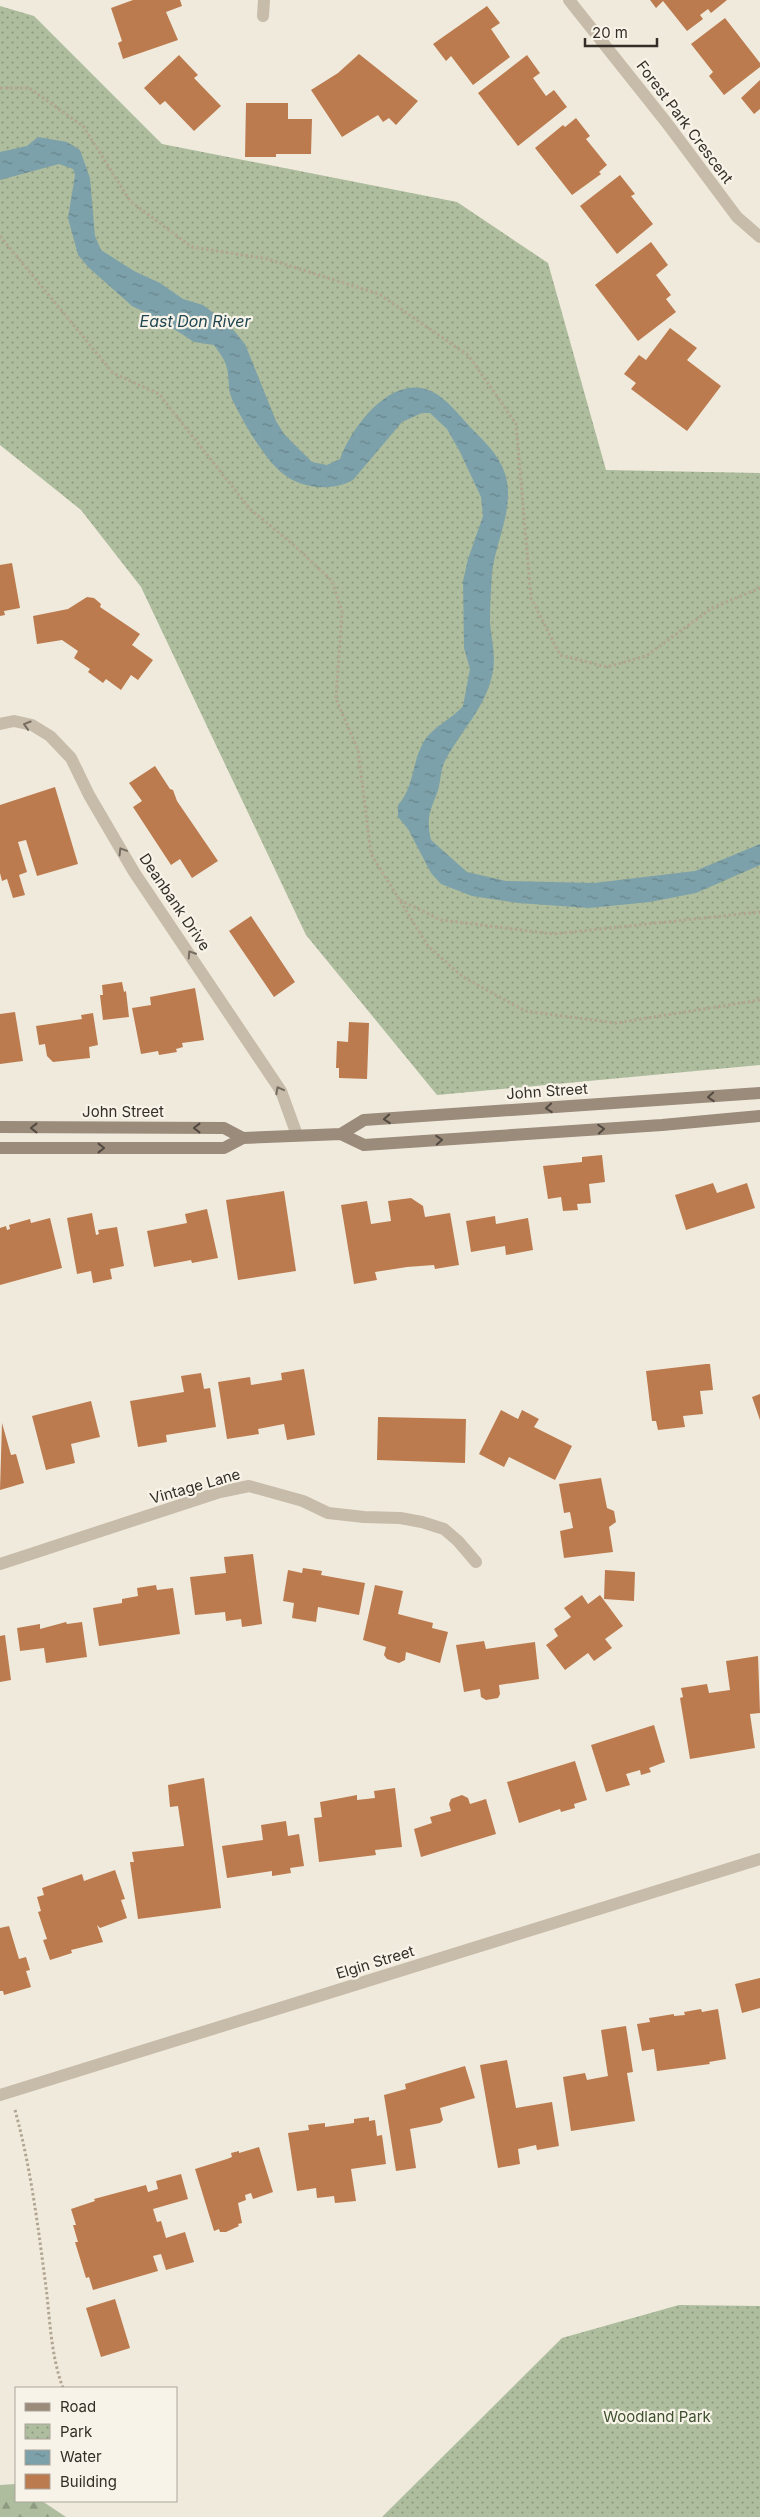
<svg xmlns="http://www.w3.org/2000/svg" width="760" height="2517" font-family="Inter,sans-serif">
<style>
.forest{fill:url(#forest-firs)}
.park{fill:url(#park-dots)}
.water{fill:url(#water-ripples)}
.building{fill:#bb7b4e}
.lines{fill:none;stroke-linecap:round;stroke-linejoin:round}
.path{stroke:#b2a693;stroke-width:3;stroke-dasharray:2.5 2.5;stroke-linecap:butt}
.street{stroke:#c7bba9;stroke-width:12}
.secondary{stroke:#9a8b7b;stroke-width:12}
.oneway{stroke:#766d62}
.oneway2{stroke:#534a41}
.labels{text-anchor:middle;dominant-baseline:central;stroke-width:4.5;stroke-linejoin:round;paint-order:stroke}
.street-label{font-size:15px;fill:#342e28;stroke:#f8f3e8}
.park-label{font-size:15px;fill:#3e512e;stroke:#f8f3e8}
.water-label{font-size:16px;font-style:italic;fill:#214752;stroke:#f8f3e8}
</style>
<defs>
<pattern id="forest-firs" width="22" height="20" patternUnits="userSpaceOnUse" patternTransform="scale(1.25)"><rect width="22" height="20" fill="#adbd9d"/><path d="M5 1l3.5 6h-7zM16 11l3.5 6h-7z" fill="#8e9a80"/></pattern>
<pattern id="park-dots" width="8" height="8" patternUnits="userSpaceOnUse" patternTransform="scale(1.25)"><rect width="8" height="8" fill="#adbd9d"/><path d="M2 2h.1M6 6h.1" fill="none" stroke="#8e9a80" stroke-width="1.8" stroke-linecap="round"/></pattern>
<pattern id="water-ripples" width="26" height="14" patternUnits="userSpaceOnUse" patternTransform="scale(1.25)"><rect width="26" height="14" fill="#7da1aa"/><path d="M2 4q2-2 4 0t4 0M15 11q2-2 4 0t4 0" fill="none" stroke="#67848a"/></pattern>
</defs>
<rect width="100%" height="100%" fill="#f0eadc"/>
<path class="forest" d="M 16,2484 L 16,2501 L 42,2501 L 66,2517 L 0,2517 L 0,2485 Z"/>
<path class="park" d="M 0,6 L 34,16 L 162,144 L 457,202 L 548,263 L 606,470 L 760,473 L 760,1065 L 437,1095 L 306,935 L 141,587 L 81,510 L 0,445 Z
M 679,2305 L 760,2306 L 760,2517 L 382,2517 L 562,2338 Z"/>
<path class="water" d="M 38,137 L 67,142 L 80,150 L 90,178 L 95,236 L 101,250 L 134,271 L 160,283 L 183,299 L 203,305 L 230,326 L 245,344 L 276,421 L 284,434 L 312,462 L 327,465 L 340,459 C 351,427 393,371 433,392 C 448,400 459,415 471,428 C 485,442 501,457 506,477 C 514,510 496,540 492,573 C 491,589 490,606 490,622 C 491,638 496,654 493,671 C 487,707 460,731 444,763 C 440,772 441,783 437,793 C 430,811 426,819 431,840 L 467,872 L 506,881 L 594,883 L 695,871 L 760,844 L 760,865 L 696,893 L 650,902 L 589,908 L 518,903 L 472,896 L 441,884 L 431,873 L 408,829 L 398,817 L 398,805 C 413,789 412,766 421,747 C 430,727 450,721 463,706 L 470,669 L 464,648 L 463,581 L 468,559 L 483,516 L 481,497 L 460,452 L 447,429 L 430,413 L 422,413 L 402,422 L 353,480 C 331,492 300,489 281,472 C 263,457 242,420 232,399 C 227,389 230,375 226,365 C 224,358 218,351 214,345 L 194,342 L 157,318 L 132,306 L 88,267 L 78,255 L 68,218 L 75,175 L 73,169 L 59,164 L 0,180 L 0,152 L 27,146 Z"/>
<path class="building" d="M 133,0 L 180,0 L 182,6 L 166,12 L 178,40 L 123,59 L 118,43 L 122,41 L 111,8 Z
M 650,0 L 727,0 L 711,13 L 708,9 L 700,15 L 703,19 L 687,31 L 663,1 L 656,8 Z
M 487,6 L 500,23 L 491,29 L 510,57 L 473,85 L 451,56 L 446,61 L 433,44 Z
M 725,18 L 760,63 L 760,67 L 724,95 L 709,76 L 713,72 L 691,44 Z
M 359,54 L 418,101 L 396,125 L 389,118 L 383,122 L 378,115 L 342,137 L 311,90 L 338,73 Z
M 179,55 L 198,75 L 194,78 L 221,106 L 194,131 L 165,101 L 160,105 L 144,88 Z
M 527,55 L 540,73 L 533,78 L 546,96 L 554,90 L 567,107 L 518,146 L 478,93 Z
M 760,80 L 760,109 L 754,114 L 741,98 Z
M 246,103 L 288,103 L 288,119 L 312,119 L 311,154 L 276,154 L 276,157 L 245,157 Z
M 576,118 L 590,136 L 586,139 L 607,165 L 599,172 L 601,174 L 572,195 L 535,148 L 563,125 L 565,127 Z
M 620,175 L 635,194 L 631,196 L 653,224 L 617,254 L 580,206 Z
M 651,242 L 668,265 L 656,275 L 671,295 L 666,299 L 676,312 L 638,341 L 595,285 Z
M 670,328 L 697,348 L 687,360 L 721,386 L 687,431 L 631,389 L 636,383 L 624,374 L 639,355 L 646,360 Z
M 12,563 L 20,608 L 4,611 L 5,615 L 0,616 L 0,565 Z
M 87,597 L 94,598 L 101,604 L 100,607 L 140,634 L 132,645 L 153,660 L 138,680 L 131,675 L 121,690 L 106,679 L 103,683 L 88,672 L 90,669 L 74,658 L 78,651 L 62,640 L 37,644 L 33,616 L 68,609 Z
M 155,766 L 170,789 L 173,790 L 177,801 L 218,861 L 192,878 L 180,859 L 171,865 L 133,807 L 142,801 L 129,783 Z
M 55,787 L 78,864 L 37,876 L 26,840 L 18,842 L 27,872 L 19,875 L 25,895 L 13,898 L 7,879 L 2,881 L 0,873 L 0,805 Z
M 251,916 L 295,982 L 274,997 L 229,931 Z
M 122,982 L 124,992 L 126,991 L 129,1017 L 103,1020 L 100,995 L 103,995 L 102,985 Z
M 195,988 L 204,1040 L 182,1043 L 183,1047 L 176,1049 L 177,1052 L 159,1055 L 158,1051 L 141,1054 L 132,1008 L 151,1005 L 150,997 Z
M 15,1012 L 23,1061 L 0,1064 L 0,1014 Z
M 93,1013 L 98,1045 L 89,1047 L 90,1058 L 53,1062 L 47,1056 L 45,1044 L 39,1045 L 36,1026 L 82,1019 L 81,1015 Z
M 349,1022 L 369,1023 L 367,1079 L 339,1078 L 339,1068 L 336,1068 L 337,1041 L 348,1042 Z
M 602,1155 L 605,1182 L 589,1184 L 591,1203 L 577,1204 L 578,1210 L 563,1211 L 561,1197 L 548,1199 L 543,1166 L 582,1162 L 582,1157 Z
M 713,1183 L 717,1193 L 747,1183 L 755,1208 L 686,1230 L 675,1195 Z
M 284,1191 L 296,1271 L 238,1280 L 226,1200 Z
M 411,1198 L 423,1206 L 425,1217 L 450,1213 L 459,1265 L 435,1269 L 434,1265 L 407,1267 L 375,1272 L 377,1280 L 354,1284 L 341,1205 L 367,1201 L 371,1224 L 391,1221 L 388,1201 Z
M 207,1209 L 218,1258 L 192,1263 L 191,1260 L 154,1267 L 147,1231 L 187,1223 L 185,1214 Z
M 92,1213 L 96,1235 L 99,1234 L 98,1230 L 117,1227 L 124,1266 L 110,1269 L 112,1279 L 93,1283 L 91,1271 L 77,1274 L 67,1218 Z
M 495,1216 L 496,1224 L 528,1218 L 533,1250 L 506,1255 L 505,1246 L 471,1252 L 466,1221 Z
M 50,1218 L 62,1268 L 0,1285 L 0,1228 L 6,1226 L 7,1230 L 10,1229 L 9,1225 L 30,1219 L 31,1223 Z
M 706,1364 L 710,1364 L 713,1390 L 700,1391 L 703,1414 L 683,1416 L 685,1427 L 658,1430 L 656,1421 L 652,1421 L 646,1371 Z
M 304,1369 L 315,1435 L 287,1440 L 284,1424 L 258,1429 L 259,1434 L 227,1439 L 218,1382 L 250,1377 L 251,1385 L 282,1380 L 281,1373 Z
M 201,1373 L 204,1389 L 210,1388 L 216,1427 L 166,1435 L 167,1442 L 138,1447 L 130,1401 L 184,1392 L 181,1376 Z
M 760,1394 L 760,1420 L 752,1397 Z
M 91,1401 L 100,1437 L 71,1444 L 75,1463 L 46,1470 L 32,1416 Z
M 501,1410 L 518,1419 L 522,1410 L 539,1419 L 534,1427 L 572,1446 L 555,1480 L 509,1457 L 504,1467 L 479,1454 Z
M 378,1417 L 466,1419 L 465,1463 L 377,1460 Z
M 2,1423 L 11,1455 L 16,1454 L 24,1483 L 0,1490 Z
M 601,1478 L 607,1508 L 614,1511 L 616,1522 L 609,1527 L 613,1552 L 564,1558 L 560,1531 L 573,1528 L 570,1512 L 564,1513 L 559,1484 Z
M 253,1554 L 262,1624 L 242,1627 L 241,1619 L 226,1621 L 225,1612 L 195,1615 L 190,1577 L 226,1573 L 224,1557 Z
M 303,1568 L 322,1571 L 321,1575 L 365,1583 L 359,1615 L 318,1607 L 316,1622 L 292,1618 L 294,1603 L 283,1601 L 288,1570 L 302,1573 Z
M 605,1570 L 635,1572 L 634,1601 L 604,1599 Z
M 156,1585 L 157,1590 L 173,1588 L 180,1634 L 99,1646 L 93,1608 L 122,1603 L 122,1599 L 138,1596 L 137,1588 Z
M 375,1585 L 403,1591 L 398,1614 L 433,1623 L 432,1628 L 448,1632 L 440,1663 L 406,1652 L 405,1660 L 399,1663 L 387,1659 L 384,1655 L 386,1647 L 363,1640 Z
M 582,1595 L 588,1604 L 600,1595 L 623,1626 L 605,1639 L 612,1648 L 594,1661 L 588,1653 L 565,1670 L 546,1645 L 558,1636 L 554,1629 L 571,1617 L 564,1608 Z
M 66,1622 L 67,1624 L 82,1622 L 87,1657 L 46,1663 L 44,1648 L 20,1651 L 17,1628 L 40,1624 L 40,1629 Z
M 5,1635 L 11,1680 L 0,1682 L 0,1636 Z
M 484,1641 L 486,1649 L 535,1642 L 539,1679 L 499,1685 L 500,1694 L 498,1698 L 486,1700 L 481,1697 L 480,1689 L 464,1692 L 456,1645 Z
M 758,1656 L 760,1713 L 750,1714 L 755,1748 L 690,1759 L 680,1698 L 683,1697 L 681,1688 L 707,1684 L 709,1693 L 730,1690 L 726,1661 Z
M 654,1725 L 665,1762 L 649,1768 L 651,1772 L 641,1775 L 640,1770 L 626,1774 L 630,1785 L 606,1792 L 591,1745 Z
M 575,1761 L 587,1800 L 574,1804 L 575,1808 L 561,1812 L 560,1809 L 519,1823 L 507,1782 Z
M 204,1778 L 221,1908 L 138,1919 L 130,1862 L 134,1862 L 132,1852 L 184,1846 L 178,1806 L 170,1807 L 168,1785 Z
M 395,1788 L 402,1847 L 375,1850 L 376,1855 L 319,1862 L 314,1818 L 322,1817 L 320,1802 L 357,1795 L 357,1800 L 375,1798 L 374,1791 Z
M 462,1795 L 468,1798 L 470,1804 L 486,1799 L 496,1834 L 421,1857 L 414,1829 L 432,1823 L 430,1817 L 451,1811 L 449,1804 L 451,1799 Z
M 286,1821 L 288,1836 L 299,1834 L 304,1866 L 290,1868 L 291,1873 L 272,1876 L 272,1871 L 227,1878 L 222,1846 L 263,1840 L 261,1825 Z
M 115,1870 L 125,1899 L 121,1900 L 127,1918 L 100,1928 L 97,1925 L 103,1942 L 71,1950 L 72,1953 L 50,1960 L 43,1940 L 47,1939 L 38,1912 L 41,1911 L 37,1897 L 44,1895 L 42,1888 L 82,1874 L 84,1881 Z
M 9,1926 L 19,1959 L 26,1957 L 30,1970 L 26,1971 L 31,1987 L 4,1995 L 3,1991 L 0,1991 L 0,1928 Z
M 760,1978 L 760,2008 L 742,2013 L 735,1984 Z
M 701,2009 L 702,2012 L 718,2009 L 726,2059 L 709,2062 L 710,2064 L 657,2071 L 654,2049 L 642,2051 L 637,2024 L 650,2022 L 649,2018 L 674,2014 L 674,2016 L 685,2015 L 684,2012 Z
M 626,2026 L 633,2072 L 627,2073 L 635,2121 L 571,2131 L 563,2077 L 585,2073 L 587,2080 L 608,2076 L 601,2030 Z
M 507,2060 L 516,2108 L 552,2102 L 559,2146 L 537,2150 L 536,2145 L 518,2149 L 520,2164 L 498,2168 L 480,2065 Z
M 465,2066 L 475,2098 L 440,2108 L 443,2120 L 440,2123 L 410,2129 L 416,2168 L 396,2171 L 384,2095 L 406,2089 L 405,2084 Z
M 369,2117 L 369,2121 L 375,2120 L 377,2136 L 382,2135 L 386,2164 L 351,2169 L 356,2201 L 335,2203 L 334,2196 L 317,2198 L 316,2188 L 297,2191 L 288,2133 L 309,2130 L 308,2125 L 325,2123 L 325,2127 L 354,2123 L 354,2119 Z
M 259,2147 L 273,2192 L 253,2199 L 251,2193 L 245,2195 L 246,2200 L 238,2203 L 242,2223 L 238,2224 L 239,2226 L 226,2232 L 220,2232 L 219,2229 L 214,2231 L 195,2169 L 227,2159 L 232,2157 L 231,2153 L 239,2151 L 239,2153 Z
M 181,2174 L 188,2199 L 153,2209 L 157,2222 L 161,2221 L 166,2238 L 185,2232 L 194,2262 L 166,2270 L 161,2254 L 153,2256 L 158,2271 L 93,2290 L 89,2277 L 86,2278 L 75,2242 L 78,2242 L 73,2225 L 76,2225 L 71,2209 L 95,2201 L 94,2199 L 146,2185 L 148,2192 L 158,2189 L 156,2181 Z
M 115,2299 L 130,2348 L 101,2357 L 86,2308 Z"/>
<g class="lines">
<path class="path" d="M 0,88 L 29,88 L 83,126 L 130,201 L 192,247 L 268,259 L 379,294 L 469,356 L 516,424 L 531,598 L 560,655 L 607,667 L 646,656 L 712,608 L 760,588
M 0,236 L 113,373 L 159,394 L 250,509 L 295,546 L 332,581 L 342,612 L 336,699 L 358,750 L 371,854 L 428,946 L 463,977 L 525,1011 L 616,1023 L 760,1000
M 400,900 L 441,920 L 553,934 L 760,912
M 15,2110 C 31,2168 38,2227 46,2287 C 50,2320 51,2356 63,2388"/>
<path class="street" d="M 569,0 L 666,122 L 737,217 L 760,237
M 263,16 L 264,0
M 0,724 L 14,721 L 32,725 L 50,736 L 71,758 L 89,795 L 134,872 L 281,1091 L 297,1135
M 0,1564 L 220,1492 L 249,1486 L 303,1501 L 328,1513 L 364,1517 L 400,1518 L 422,1522 L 444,1529 L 458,1541 L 476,1562
M 0,2095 L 760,1859"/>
<path class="secondary" d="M 0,1127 L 224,1128 L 243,1138
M 341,1134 L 364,1120 L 760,1093
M 0,1148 L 224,1148 L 243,1138 L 341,1134 L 364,1145 L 662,1125 L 760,1116"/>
</g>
<defs><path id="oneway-chevron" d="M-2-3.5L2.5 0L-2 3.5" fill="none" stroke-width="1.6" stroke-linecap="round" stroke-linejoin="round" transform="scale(1.25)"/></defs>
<g class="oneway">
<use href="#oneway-chevron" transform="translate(27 725) rotate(-163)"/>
<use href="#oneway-chevron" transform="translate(122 851) rotate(-121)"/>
<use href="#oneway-chevron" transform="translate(191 954) rotate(-123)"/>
<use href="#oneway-chevron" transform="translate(279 1090) rotate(-118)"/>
</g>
<g class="oneway2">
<use href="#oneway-chevron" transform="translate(711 1097) rotate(176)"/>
<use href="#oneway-chevron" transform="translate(549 1108) rotate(176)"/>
<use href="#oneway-chevron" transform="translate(387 1119) rotate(176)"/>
<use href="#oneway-chevron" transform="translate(34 1128) rotate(-180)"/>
<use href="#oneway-chevron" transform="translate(197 1128) rotate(-180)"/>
<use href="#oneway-chevron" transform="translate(601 1129) rotate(-4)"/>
<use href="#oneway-chevron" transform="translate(439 1140) rotate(-4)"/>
<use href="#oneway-chevron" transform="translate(101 1148)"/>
</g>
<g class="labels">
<g class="street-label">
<text transform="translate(685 122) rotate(53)">Forest Park Crescent</text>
<text transform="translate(175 902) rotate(56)">Deanbank Drive</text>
<text transform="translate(547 1091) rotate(-4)">John Street</text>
<text x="123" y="1111">John Street</text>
<text transform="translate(195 1486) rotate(-16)">Vintage Lane</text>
<text transform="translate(375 1962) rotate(-17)">Elgin Street</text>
</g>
<g class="park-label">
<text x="657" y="2416">Woodland Park</text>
</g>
<g class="water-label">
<text x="195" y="321">East Don River</text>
</g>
</g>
<rect x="15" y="2387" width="162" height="115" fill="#f8f3e8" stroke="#aaa49b"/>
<rect x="25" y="2403" width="25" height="8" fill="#9a8b7b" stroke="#aaa49b"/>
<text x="60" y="2412" font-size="15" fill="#342e28">Road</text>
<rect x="25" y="2424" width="25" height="15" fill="url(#park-dots)" stroke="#aaa49b"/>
<text x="60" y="2437" font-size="15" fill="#342e28">Park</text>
<rect x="25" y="2450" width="25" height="15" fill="url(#water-ripples)" stroke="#aaa49b"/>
<text x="60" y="2462" font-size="15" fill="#342e28">Water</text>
<rect x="25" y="2474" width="25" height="15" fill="#bb7b4e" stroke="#aaa49b"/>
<text x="60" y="2487" font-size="15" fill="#342e28">Building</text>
<path d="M585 38v8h72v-8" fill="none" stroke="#342e28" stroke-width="2.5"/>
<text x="592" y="38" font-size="15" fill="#342e28" stroke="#f8f3e8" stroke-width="4" paint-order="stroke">20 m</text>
</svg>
